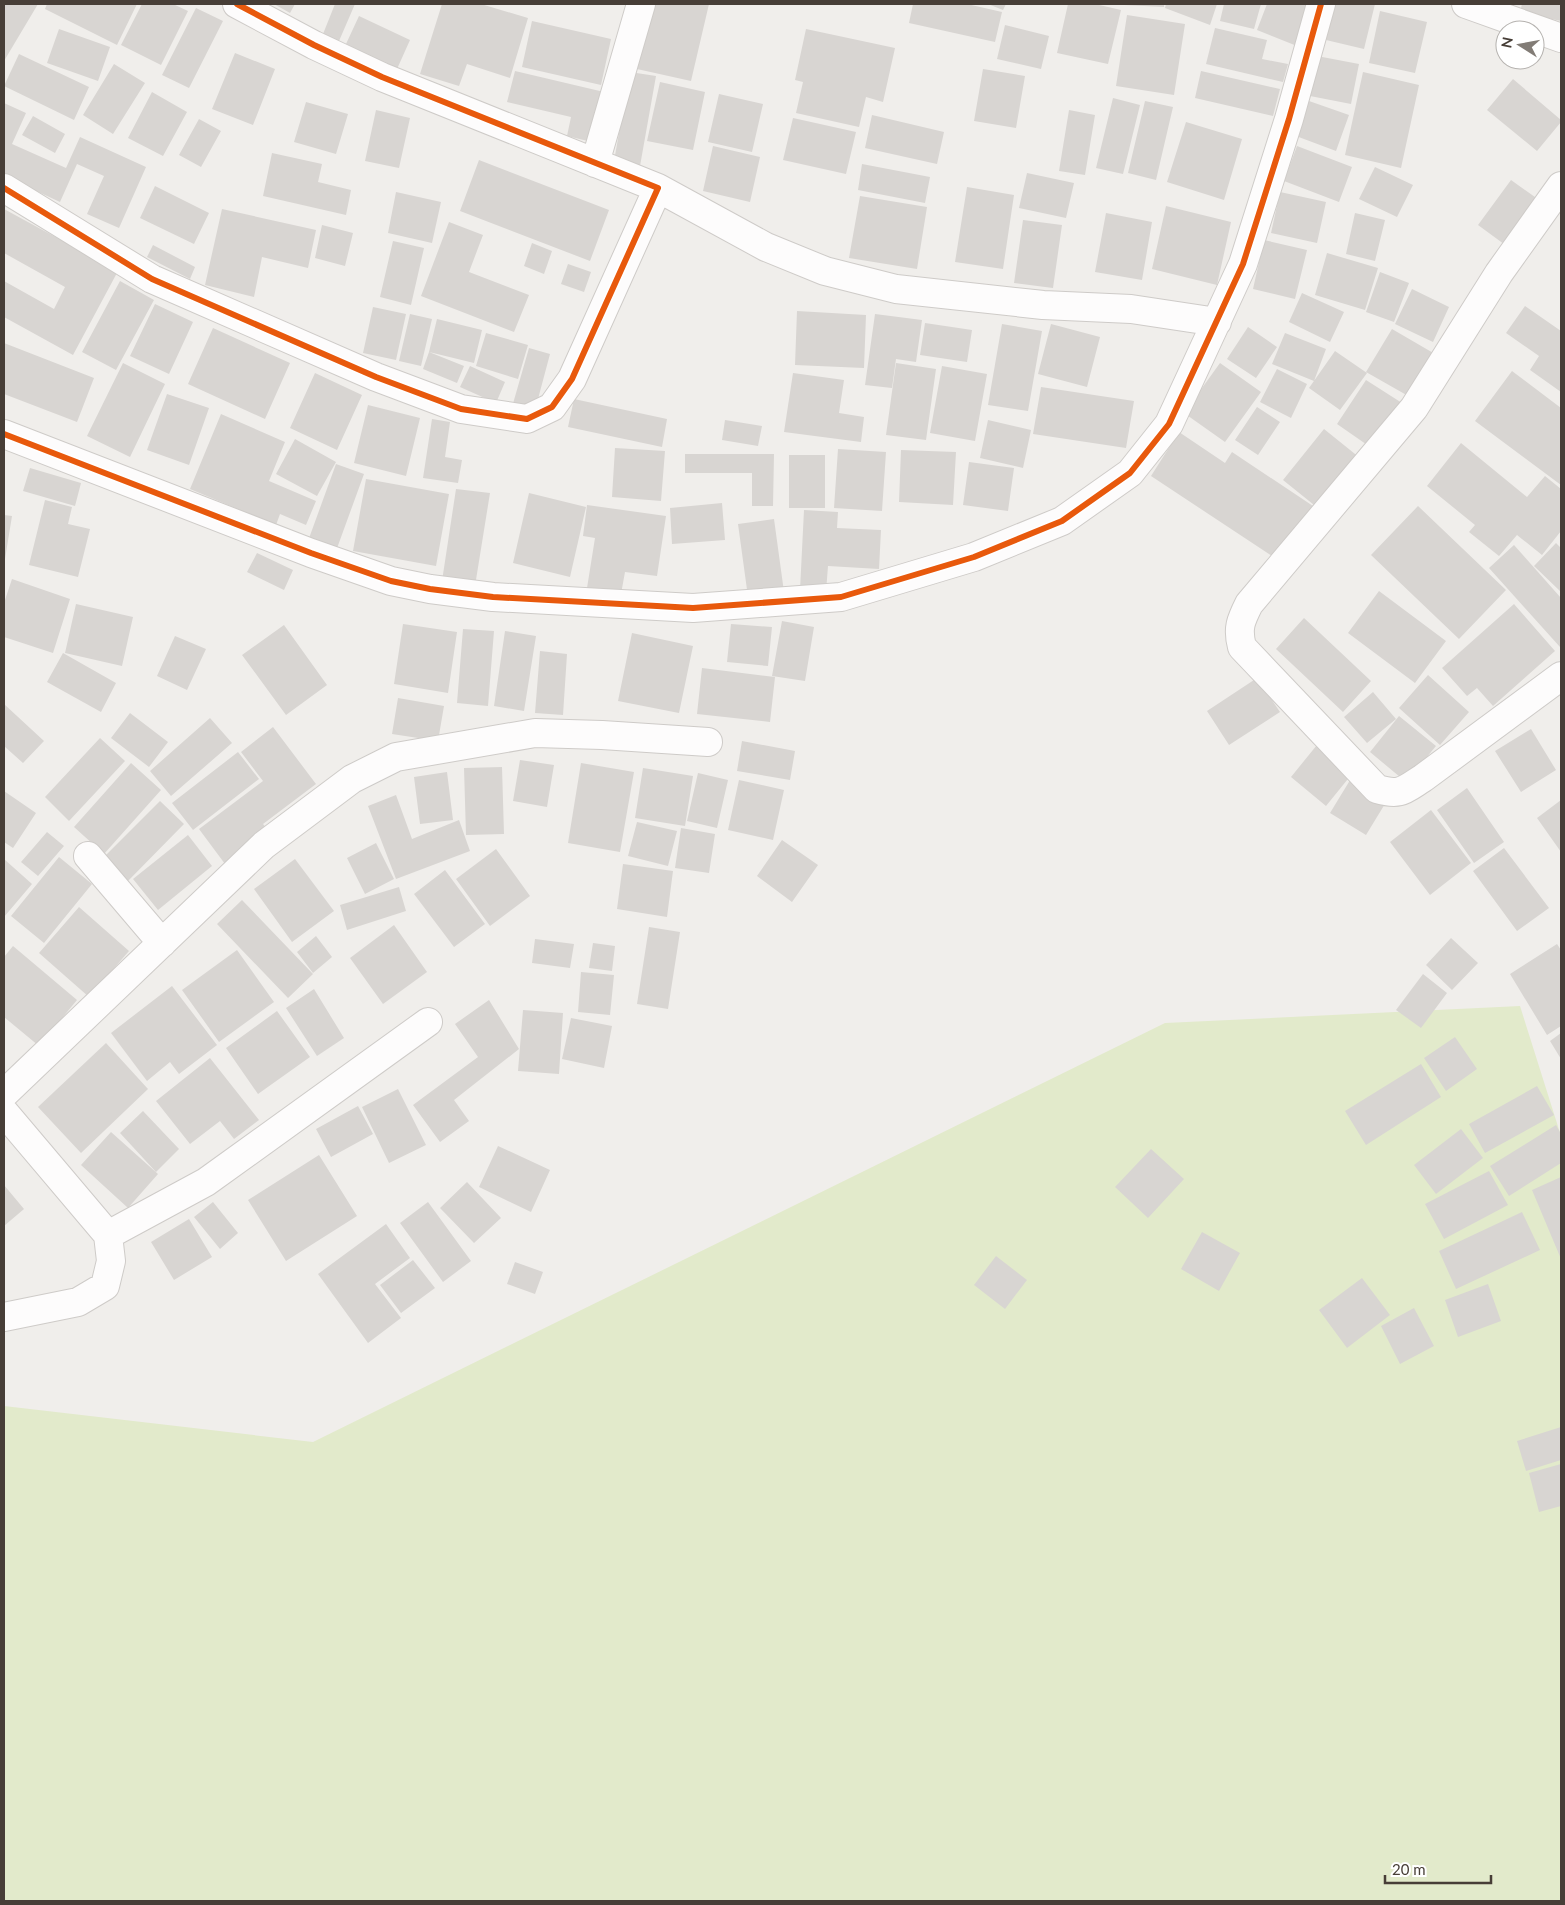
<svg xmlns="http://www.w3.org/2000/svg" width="1565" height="1905" font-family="Lato,sans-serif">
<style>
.green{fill:#e2eacb}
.building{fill:#d8d5d2}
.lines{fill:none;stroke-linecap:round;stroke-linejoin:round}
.minor-casing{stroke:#cecbc8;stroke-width:30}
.minor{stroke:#fdfcfc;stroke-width:28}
.cycleway-casing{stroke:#fff;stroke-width:9}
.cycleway{stroke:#e8590c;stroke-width:6}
</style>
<rect width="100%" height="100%" fill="#f0eeeb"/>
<path class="green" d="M 1520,1006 L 1561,1136 L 1561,1901 L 4,1901 L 4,1406 L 313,1442 L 1165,1023 Z"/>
<path class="building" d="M 4,4 L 38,4 L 4,61 Z
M 47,4 L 137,4 L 117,45 L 45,9 Z
M 142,4 L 173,4 L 188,11 L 161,65 L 121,45 Z
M 274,4 L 295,4 L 290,13 Z
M 335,4 L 355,4 L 339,41 L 323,34 Z
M 442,4 L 481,4 L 528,18 L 510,78 L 467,64 L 459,86 L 420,74 Z
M 654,4 L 709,4 L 691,81 L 628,67 Z
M 913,4 L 967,4 L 1002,12 L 995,42 L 909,23 Z
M 988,4 L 1006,4 L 1003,10 Z
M 1068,4 L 1095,4 L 1121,10 L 1108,64 L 1057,53 Z
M 1124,4 L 1164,4 L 1164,7 L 1124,5 Z
M 1166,4 L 1217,4 L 1210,25 L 1165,8 Z
M 1224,4 L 1261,4 L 1254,29 L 1220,21 Z
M 1267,4 L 1313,4 L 1297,46 L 1257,30 Z
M 1335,4 L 1375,4 L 1364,49 L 1326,40 Z
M 1522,4 L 1561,4 L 1561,21 L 1520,12 Z
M 196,8 L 223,21 L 189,88 L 162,75 Z
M 1380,11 L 1427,22 L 1415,73 L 1369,63 Z
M 1127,15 L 1185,24 L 1174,95 L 1116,86 Z
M 359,16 L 410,40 L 397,69 L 346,44 Z
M 532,21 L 611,39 L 601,85 L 522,67 Z
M 1005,25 L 1049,36 L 1041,69 L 997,59 Z
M 1215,28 L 1267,40 L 1262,59 L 1288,64 L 1283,82 L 1206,64 Z
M 59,29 L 110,47 L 98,81 L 47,63 Z
M 806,29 L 895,48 L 883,102 L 866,97 L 859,127 L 796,113 L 803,82 L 795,80 Z
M 235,53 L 275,69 L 253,125 L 212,109 Z
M 19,54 L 89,87 L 74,120 L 4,86 Z
M 1317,56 L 1359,64 L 1351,104 L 1310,96 Z
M 114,64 L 145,83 L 113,134 L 83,115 Z
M 983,69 L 1025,76 L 1016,128 L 974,121 Z
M 515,71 L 604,92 L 592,142 L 567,136 L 571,117 L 507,102 Z
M 1201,71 L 1280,89 L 1273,116 L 1195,98 Z
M 630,72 L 656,76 L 640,166 L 614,161 Z
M 1363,72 L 1419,85 L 1401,168 L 1345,155 Z
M 1513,79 L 1561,120 L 1561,122 L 1537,151 L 1487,110 Z
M 660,82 L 705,92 L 693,150 L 647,141 Z
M 152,92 L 187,112 L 163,156 L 128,138 Z
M 719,94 L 763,104 L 752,152 L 708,142 Z
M 1113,98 L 1140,105 L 1123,174 L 1096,168 Z
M 1145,101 L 1173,107 L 1156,180 L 1128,173 Z
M 1309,101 L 1349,115 L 1336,151 L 1296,136 Z
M 306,102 L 348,114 L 336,154 L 294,142 Z
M 4,103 L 26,113 L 12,144 L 66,168 L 80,137 L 146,167 L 119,228 L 87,214 L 104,176 L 77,164 L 60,202 L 4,176 Z
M 376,110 L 410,118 L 399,168 L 365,161 Z
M 1069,110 L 1095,115 L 1085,175 L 1059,171 Z
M 872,115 L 944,132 L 937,164 L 865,148 Z
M 33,116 L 65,134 L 55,153 L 22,135 Z
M 793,118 L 856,132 L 846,174 L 783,160 Z
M 199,119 L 221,131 L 201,167 L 179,155 Z
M 1186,122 L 1242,139 L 1224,200 L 1167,182 Z
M 713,146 L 760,157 L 750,202 L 703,191 Z
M 1297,146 L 1352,167 L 1339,202 L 1284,181 Z
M 272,153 L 322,164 L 318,182 L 351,190 L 346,215 L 263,196 Z
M 479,160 L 609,210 L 590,261 L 460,211 Z
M 862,164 L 930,177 L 925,203 L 858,190 Z
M 1375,167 L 1413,185 L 1397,217 L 1359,199 Z
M 1027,173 L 1074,183 L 1066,218 L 1019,208 Z
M 1511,180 L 1542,202 L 1508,247 L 1478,225 Z
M 155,186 L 209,213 L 194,244 L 140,218 Z
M 967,187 L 1014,195 L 1003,269 L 955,262 Z
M 396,192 L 441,202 L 432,243 L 388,233 Z
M 1280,192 L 1326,202 L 1317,243 L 1271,233 Z
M 860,196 L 927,207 L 917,269 L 849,258 Z
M 1166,206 L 1231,222 L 1217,285 L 1152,269 Z
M 4,209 L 118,271 L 73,355 L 4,317 L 4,281 L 54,309 L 65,287 L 4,253 Z
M 222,209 L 316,230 L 308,268 L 262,257 L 254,297 L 205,285 Z
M 1106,213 L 1152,222 L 1142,280 L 1095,272 Z
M 1355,213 L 1385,220 L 1375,261 L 1346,254 Z
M 1023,220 L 1062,225 L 1053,288 L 1014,283 Z
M 449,222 L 483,235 L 469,272 L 529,295 L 514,332 L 421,296 Z
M 322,225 L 353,233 L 345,266 L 315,258 Z
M 1264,240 L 1307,250 L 1295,299 L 1253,289 Z
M 393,241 L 424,248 L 411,305 L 380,297 Z
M 532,243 L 552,251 L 544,274 L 524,266 Z
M 153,245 L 195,267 L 190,279 L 147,257 Z
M 1327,253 L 1378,268 L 1365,310 L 1315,295 Z
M 568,264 L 591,272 L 584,292 L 561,284 Z
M 1380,272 L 1409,283 L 1394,322 L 1366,312 Z
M 120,281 L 154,300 L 116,370 L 82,352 Z
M 1412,289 L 1449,307 L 1433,342 L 1395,324 Z
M 1302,293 L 1344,312 L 1330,342 L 1289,322 Z
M 155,304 L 193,322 L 169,374 L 130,356 Z
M 1525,306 L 1561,331 L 1561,392 L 1530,370 L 1539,356 L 1506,333 Z
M 373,307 L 406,314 L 396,360 L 363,353 Z
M 797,311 L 866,315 L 864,368 L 795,365 Z
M 410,314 L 432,319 L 421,366 L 399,361 Z
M 875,314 L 922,320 L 916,362 L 896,359 L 892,388 L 865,385 Z
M 437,319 L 482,330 L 474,363 L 429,352 Z
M 925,323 L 972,330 L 967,362 L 920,355 Z
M 1002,324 L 1042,331 L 1028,411 L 988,405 Z
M 1051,324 L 1100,337 L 1087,387 L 1038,374 Z
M 1248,327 L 1277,347 L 1256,378 L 1227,359 Z
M 213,328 L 290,363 L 265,419 L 188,384 Z
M 1392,329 L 1435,354 L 1410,397 L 1366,372 Z
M 486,333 L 528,345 L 518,379 L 476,366 Z
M 1285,333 L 1326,349 L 1314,381 L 1272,364 Z
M 4,343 L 94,378 L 77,422 L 4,394 Z
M 529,348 L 550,354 L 534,414 L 512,407 Z
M 1335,351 L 1367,373 L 1340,410 L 1309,388 Z
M 429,352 L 464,366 L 457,383 L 423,369 Z
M 123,363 L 165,384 L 130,457 L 87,436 Z
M 896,363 L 936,369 L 926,440 L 886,435 Z
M 1220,363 L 1261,392 L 1225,442 L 1184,413 Z
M 470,366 L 505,382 L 496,403 L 460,387 Z
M 942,366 L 987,374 L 975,441 L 930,433 Z
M 1277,369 L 1307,384 L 1291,418 L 1260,402 Z
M 1512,371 L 1561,408 L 1561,485 L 1475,421 Z
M 315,373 L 362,395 L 337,450 L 290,428 Z
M 793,373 L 844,380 L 839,413 L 864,417 L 861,442 L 784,432 Z
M 1366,380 L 1402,403 L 1373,449 L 1337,424 Z
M 1041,387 L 1134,401 L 1126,448 L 1033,434 Z
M 167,394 L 209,408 L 189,465 L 147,450 Z
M 574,399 L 667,419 L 662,447 L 568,427 Z
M 368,405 L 420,418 L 406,476 L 354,463 Z
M 1257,407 L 1280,422 L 1258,455 L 1235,440 Z
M 221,414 L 285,442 L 269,481 L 316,501 L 306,525 L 280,514 L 276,525 L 190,489 Z
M 432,419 L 450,422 L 445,457 L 462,460 L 458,483 L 423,478 Z
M 725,420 L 762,426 L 758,446 L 722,440 Z
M 988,420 L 1031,430 L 1023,468 L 980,458 Z
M 1324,429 L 1360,458 L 1319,509 L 1283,480 Z
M 1179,432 L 1225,463 L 1232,452 L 1316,508 L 1281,562 L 1151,476 Z
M 295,439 L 336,462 L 317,496 L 276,474 Z
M 1461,443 L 1527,497 L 1545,476 L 1561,489 L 1561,531 L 1542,555 L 1517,535 L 1499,556 L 1469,532 L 1475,525 L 1427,486 Z
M 615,448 L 665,451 L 661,501 L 612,497 Z
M 838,449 L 886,452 L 882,511 L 834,508 Z
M 901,450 L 956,452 L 953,505 L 899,502 Z
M 685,454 L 774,454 L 773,506 L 752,506 L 752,473 L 685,473 Z
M 789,455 L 825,455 L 825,508 L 789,508 Z
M 969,462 L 1014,468 L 1008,511 L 963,505 Z
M 336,464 L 364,474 L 336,551 L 308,541 Z
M 30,468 L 81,483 L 75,506 L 23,491 Z
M 366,479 L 449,494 L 436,566 L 353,551 Z
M 456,489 L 490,493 L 475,586 L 442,581 Z
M 529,493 L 586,507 L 570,577 L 513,563 Z
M 45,500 L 72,507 L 68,524 L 90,529 L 78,577 L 29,565 Z
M 722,503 L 725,540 L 672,544 L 670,508 Z
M 587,505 L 666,516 L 657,576 L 625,572 L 621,594 L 587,588 L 595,538 L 583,536 Z
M 1418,506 L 1506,590 L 1459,639 L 1371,555 Z
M 804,510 L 838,512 L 837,528 L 881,530 L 879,569 L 828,566 L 826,592 L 800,590 Z
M 4,515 L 12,516 L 5,559 L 4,559 Z
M 774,519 L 784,592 L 748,597 L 738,524 Z
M 1556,543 L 1561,548 L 1561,592 L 1534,566 Z
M 1514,545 L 1561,598 L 1561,646 L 1560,647 L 1489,568 Z
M 257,553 L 293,570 L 284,590 L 247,572 Z
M 12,579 L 70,599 L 53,653 L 4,637 L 4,603 Z
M 1379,591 L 1446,641 L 1415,683 L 1348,633 Z
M 76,604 L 133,617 L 122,666 L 65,653 Z
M 1514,604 L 1555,651 L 1493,706 L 1477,688 L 1467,696 L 1442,668 Z
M 1304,618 L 1371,681 L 1343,712 L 1276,649 Z
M 782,621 L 814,627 L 805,681 L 772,676 Z
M 403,624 L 457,632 L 448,693 L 394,684 Z
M 731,624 L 772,627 L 768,666 L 727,662 Z
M 284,625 L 327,685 L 286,715 L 242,655 Z
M 463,629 L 494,631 L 488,706 L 457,703 Z
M 505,631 L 536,636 L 524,711 L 494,706 Z
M 632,633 L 693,646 L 679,713 L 618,701 Z
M 175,636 L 206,649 L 187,690 L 157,676 Z
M 540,651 L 567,654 L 563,715 L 535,713 Z
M 63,653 L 116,683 L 101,712 L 47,682 Z
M 702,668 L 775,677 L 770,722 L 697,714 Z
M 1428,675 L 1469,712 L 1440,745 L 1399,708 Z
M 1257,678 L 1280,712 L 1229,745 L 1207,711 Z
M 1373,692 L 1396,719 L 1367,743 L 1344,717 Z
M 398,698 L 444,706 L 438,741 L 392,734 Z
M 4,704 L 44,741 L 23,763 L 4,746 Z
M 130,713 L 168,742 L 149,767 L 111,738 Z
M 1399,716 L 1436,746 L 1406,782 L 1370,752 Z
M 210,718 L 232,743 L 171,796 L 150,771 Z
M 273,727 L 316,784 L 263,824 L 269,831 L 225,864 L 199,829 L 263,781 L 241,752 Z
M 1531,729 L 1556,770 L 1521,792 L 1495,751 Z
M 100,738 L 125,761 L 69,821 L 45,797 Z
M 1321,740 L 1356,769 L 1326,806 L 1291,777 Z
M 742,741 L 795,751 L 790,780 L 737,771 Z
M 238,752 L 259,779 L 193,830 L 172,803 Z
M 520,760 L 554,765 L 547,807 L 513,801 Z
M 131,763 L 161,790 L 104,854 L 74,827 Z
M 581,763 L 634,772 L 620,852 L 568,843 Z
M 502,767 L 504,834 L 466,835 L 464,768 Z
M 643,768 L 693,776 L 685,826 L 635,818 Z
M 447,772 L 453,820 L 420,824 L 414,777 Z
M 1355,772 L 1391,794 L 1366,835 L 1330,813 Z
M 698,773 L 728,780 L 717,828 L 687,821 Z
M 739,780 L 784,790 L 773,840 L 728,830 Z
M 1467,788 L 1504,842 L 1474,863 L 1437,810 Z
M 4,791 L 36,813 L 13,848 L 4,842 Z
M 396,795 L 412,839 L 459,820 L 470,851 L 396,879 L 368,806 Z
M 1561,800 L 1561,852 L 1537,818 Z
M 160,801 L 184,824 L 127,882 L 103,858 Z
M 1431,810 L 1471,863 L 1430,895 L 1390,842 Z
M 637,822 L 677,831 L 668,866 L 628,856 Z
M 681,828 L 715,834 L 709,873 L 675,868 Z
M 47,832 L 64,846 L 38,876 L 21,862 Z
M 188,835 L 212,866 L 158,910 L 133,879 Z
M 782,840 L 818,865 L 792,902 L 757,876 Z
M 376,843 L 394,879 L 365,894 L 347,858 Z
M 1504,848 L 1549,908 L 1517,931 L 1473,871 Z
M 496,849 L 530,896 L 490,926 L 456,879 Z
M 59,857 L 92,884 L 44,943 L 11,916 Z
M 4,859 L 32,884 L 4,917 Z
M 295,859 L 334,911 L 292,942 L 254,889 Z
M 623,864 L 673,871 L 667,917 L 617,909 Z
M 445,870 L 485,924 L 454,947 L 414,894 Z
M 399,887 L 406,911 L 347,930 L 340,905 Z
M 242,900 L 313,974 L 288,998 L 217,924 Z
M 79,907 L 129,951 L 89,997 L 39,953 Z
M 394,925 L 427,972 L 383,1004 L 350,958 Z
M 649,927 L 680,932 L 668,1009 L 637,1004 Z
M 316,936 L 332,957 L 313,973 L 297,952 Z
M 1451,938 L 1478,963 L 1452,990 L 1426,965 Z
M 535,939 L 574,944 L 570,968 L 532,963 Z
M 593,943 L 615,946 L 612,971 L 589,968 Z
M 1557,944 L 1561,950 L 1561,1026 L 1547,1035 L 1510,974 Z
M 13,946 L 77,1000 L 39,1046 L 4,1017 L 4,957 Z
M 237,950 L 274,1002 L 219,1042 L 182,990 Z
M 581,972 L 614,975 L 610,1015 L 578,1012 Z
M 1423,974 L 1447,993 L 1421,1028 L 1396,1010 Z
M 172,986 L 217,1045 L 179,1074 L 170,1062 L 147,1081 L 111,1033 Z
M 314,989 L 344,1038 L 317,1056 L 286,1008 Z
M 489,1000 L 519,1049 L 454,1100 L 469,1121 L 440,1142 L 413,1105 L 478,1057 L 455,1024 Z
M 523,1010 L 563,1013 L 559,1074 L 518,1071 Z
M 277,1011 L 310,1057 L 258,1094 L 226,1048 Z
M 571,1018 L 612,1026 L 604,1068 L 562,1059 Z
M 1561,1033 L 1561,1059 L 1550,1041 Z
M 1455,1037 L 1477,1069 L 1446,1091 L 1424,1058 Z
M 106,1043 L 148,1089 L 81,1153 L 38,1107 Z
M 210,1058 L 259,1120 L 234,1139 L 220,1121 L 190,1144 L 156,1101 Z
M 1421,1064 L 1441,1097 L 1366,1145 L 1345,1111 Z
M 1537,1086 L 1554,1115 L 1485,1153 L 1469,1124 Z
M 398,1089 L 426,1145 L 389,1163 L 362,1107 Z
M 358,1106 L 373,1134 L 331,1157 L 316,1129 Z
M 143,1111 L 179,1149 L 156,1172 L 120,1133 Z
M 1556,1125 L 1561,1134 L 1561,1163 L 1509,1196 L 1490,1166 Z
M 1461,1129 L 1483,1158 L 1436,1194 L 1414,1165 Z
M 111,1132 L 158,1174 L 128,1208 L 81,1165 Z
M 498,1146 L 550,1170 L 531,1212 L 479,1187 Z
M 1151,1149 L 1184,1179 L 1148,1218 L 1115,1187 Z
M 319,1155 L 357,1216 L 286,1261 L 248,1200 Z
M 1489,1171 L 1508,1205 L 1444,1239 L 1425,1204 Z
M 1561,1177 L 1561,1259 L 1532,1190 Z
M 467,1182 L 501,1218 L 474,1243 L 440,1208 Z
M 4,1185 L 24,1209 L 4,1226 Z
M 213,1202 L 238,1233 L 220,1249 L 194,1217 Z
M 428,1202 L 471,1261 L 443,1282 L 400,1223 Z
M 1522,1212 L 1540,1250 L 1456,1289 L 1439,1251 Z
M 189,1219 L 212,1257 L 174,1280 L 151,1242 Z
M 386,1224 L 410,1258 L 375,1284 L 401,1318 L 368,1343 L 318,1274 Z
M 1202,1232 L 1240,1253 L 1219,1291 L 1181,1269 Z
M 996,1256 L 1027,1280 L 1005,1309 L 974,1285 Z
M 413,1260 L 435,1288 L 401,1313 L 380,1285 Z
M 515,1262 L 543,1272 L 535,1294 L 507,1284 Z
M 1362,1278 L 1390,1315 L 1347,1348 L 1319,1310 Z
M 1488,1284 L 1501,1321 L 1458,1337 L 1445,1300 Z
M 1414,1308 L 1434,1346 L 1400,1364 L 1381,1326 Z
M 1561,1427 L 1561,1460 L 1526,1471 L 1517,1441 Z
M 1561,1464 L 1561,1506 L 1539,1512 L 1529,1473 Z"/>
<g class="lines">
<g class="minor-casing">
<path id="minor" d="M 1466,4 L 1561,38
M 595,163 L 641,4
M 1561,186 L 1499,273 L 1414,408 L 1249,604 C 1241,620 1237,628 1242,647 L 1377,789 C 1401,796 1404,790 1423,778 L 1561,676
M 4,188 L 152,279 L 376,377 L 461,409 L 527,419 L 552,407 L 572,379 L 658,188 L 382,77 L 314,45 L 237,4
M 658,188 L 766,247 L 825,271 L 896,289 L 1043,305 L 1131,309 L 1217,322
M 4,434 L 311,553 L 391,581 L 430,589 L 493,597 L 693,608 L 841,597 L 974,557 L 1062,521 L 1130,473 L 1169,424 L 1243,264 L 1289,119 L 1321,4
M 88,856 L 162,943
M 4,1094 L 264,845 L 352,779 L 396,757 L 535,733 L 602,735 L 708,742
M 4,1112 L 108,1235 L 111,1261 L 105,1286 L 78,1302 L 4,1317
M 108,1235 L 206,1182 L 428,1022"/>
</g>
<use href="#minor" class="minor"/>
<g class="cycleway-casing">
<path id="cycleway" d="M 4,188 L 152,279 L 376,377 L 461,409 L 527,419 L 552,407 L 572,379 L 658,188 L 382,77 L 314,45 L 237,4
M 4,434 L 311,553 L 391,581 L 430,589 L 493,597 L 693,608 L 841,597 L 974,557 L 1062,521 L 1130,473 L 1169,424 L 1243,264 L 1289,119 L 1321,4"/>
</g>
<use href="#cycleway" class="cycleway"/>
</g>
<rect width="1565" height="1905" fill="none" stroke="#473e37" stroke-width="10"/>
<g transform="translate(1520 45) rotate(281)"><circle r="24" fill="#ffffff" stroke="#b5b2af"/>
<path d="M0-4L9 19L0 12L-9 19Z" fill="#827c76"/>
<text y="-8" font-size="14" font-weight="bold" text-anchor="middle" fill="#473e37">N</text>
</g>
<path d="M1385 1875v8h106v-8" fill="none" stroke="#473e37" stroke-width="2.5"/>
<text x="1392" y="1875" font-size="15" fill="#473e37" stroke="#ffffff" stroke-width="4" paint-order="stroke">20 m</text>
</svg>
